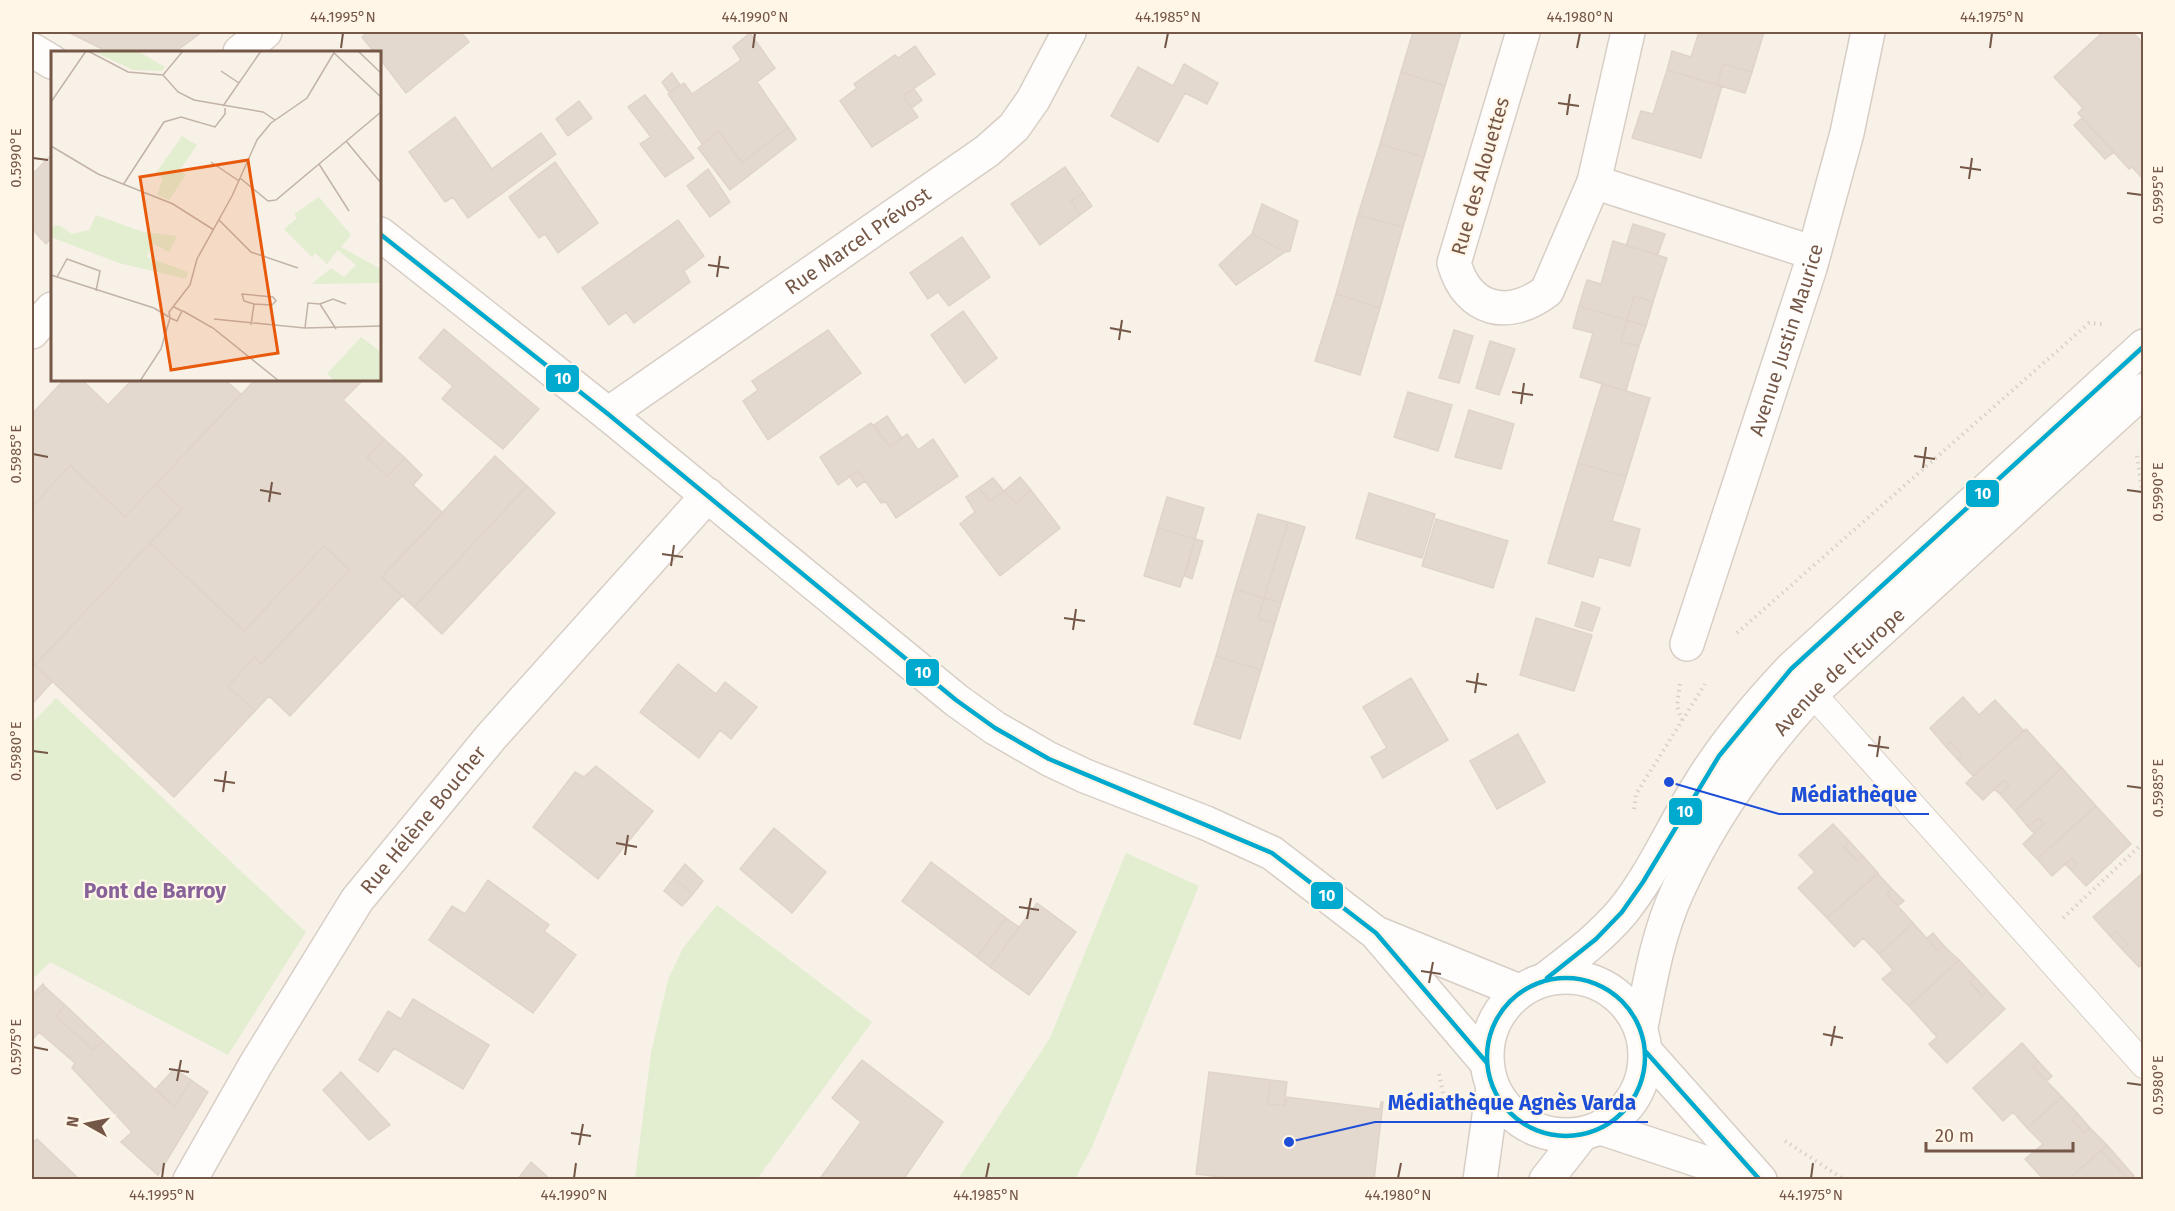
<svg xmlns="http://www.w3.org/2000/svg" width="2175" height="1211" font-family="'Fira Sans',sans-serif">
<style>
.green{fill:#e3eed1}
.building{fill:#e3d9cf;stroke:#e0d4ca;stroke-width:1.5}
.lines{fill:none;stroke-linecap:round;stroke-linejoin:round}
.service-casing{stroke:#d8cec6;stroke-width:28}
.minor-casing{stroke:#d8cec6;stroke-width:36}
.tertiary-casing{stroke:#d8cec6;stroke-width:36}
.path{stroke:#d9d0cb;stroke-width:4;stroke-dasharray:1.5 4.5;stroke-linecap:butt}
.service{stroke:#fefdfb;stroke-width:26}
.minor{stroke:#fefdfb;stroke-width:33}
.tertiary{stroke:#fefdfb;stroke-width:33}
.bus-1-casing{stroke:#fff6e8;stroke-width:9}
.bus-1{stroke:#00a9ce;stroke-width:4.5}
.ticks{fill:none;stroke:#755747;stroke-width:2}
.labels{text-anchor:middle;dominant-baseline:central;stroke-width:4.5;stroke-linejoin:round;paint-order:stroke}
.street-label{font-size:20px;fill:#755747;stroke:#fff6e8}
.neighbourhood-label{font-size:21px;font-weight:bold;fill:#866299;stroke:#fff6e8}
.inset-road{fill:none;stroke:#c3b3a7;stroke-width:1.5}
.view{fill:#e8590c;fill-opacity:0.15;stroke:#e8590c;stroke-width:3}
.inset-edge{fill:none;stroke:#755747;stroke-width:3}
.leader{fill:none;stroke:#1d4ed8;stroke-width:2}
.callout-dot{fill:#1d4ed8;stroke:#fff6e8;stroke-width:2}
.callout-label{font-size:21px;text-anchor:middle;font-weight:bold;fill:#1d4ed8;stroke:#fff6e8;stroke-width:4.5;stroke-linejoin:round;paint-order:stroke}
.line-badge{stroke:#fff6e8;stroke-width:2}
.badge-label{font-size:16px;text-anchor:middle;font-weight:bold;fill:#fff}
.neatline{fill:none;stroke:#755747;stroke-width:2}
.ticks-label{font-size:15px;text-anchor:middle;fill:#755747}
</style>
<rect width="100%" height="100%" fill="#f7f1e7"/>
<path class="green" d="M 56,698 L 306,932 L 228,1055 L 50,962 L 32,980 L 32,723 Z
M 1126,853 L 1199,886 L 1092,1147 L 1075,1179 L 958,1179 L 1050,1038 Z
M 717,905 L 872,1022 L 757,1179 L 635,1179 L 651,1053 L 668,980 L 683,948 Z"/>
<path class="building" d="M 68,32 L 202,32 L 175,52 L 108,52 Z
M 368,32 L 461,32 L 469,42 L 406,93 L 380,59 L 380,52 L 374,52 L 362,37 Z
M 1413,32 L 1461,32 L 1445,86 L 1401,72 Z
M 1699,32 L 1764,32 L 1752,72 L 1723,64 L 1717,85 L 1667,70 L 1672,51 L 1691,57 Z
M 2103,32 L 2132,32 L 2144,44 L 2144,180 L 2132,167 L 2129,169 L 2078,113 L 2083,108 L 2054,77 Z
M 750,33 L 775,68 L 757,82 L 788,127 L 742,163 L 719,131 L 702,144 L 668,94 L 684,83 L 692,94 L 741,60 L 733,47 Z
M 915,46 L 935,74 L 903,96 L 918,117 L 872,147 L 840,101 L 857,88 L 854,84 L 895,55 L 898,58 Z
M 1184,64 L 1218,83 L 1207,104 L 1185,93 L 1158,142 L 1111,116 L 1138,67 L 1173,86 Z
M 1723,64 L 1752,72 L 1745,93 L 1717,85 Z
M 1667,70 L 1722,86 L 1701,158 L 1632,138 L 1641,111 L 1653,114 Z
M 1401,72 L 1445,86 L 1424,157 L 1380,144 Z
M 672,73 L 680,85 L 669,92 L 662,82 Z
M 914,89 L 922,100 L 912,108 L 903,96 Z
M 645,95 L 694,158 L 665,177 L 640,144 L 651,137 L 628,107 Z
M 579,101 L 592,118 L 568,136 L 556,119 Z
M 455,117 L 492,169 L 541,133 L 556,154 L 468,218 L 453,197 L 445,202 L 409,152 Z
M 2082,118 L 2114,152 L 2105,159 L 2074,125 Z
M 788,127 L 796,139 L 730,190 L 698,148 L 719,131 L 742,163 Z
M 1380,144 L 1424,157 L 1403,227 L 1358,215 Z
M 52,154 L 52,237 L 46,244 L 32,229 L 32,175 Z
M 555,162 L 598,223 L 558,253 L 545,234 L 539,238 L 509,197 Z
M 1065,167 L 1083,193 L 1071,201 L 1080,215 L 1040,245 L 1011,204 Z
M 708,169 L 730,202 L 710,217 L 687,186 Z
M 1083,193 L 1092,206 L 1080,215 L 1071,201 Z
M 1262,204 L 1298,221 L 1290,251 L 1285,252 L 1252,234 Z
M 1358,215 L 1403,227 L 1380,308 L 1336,294 Z
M 678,220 L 704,256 L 684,271 L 690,282 L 634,323 L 626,312 L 609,325 L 582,288 Z
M 1633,224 L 1665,234 L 1658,254 L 1626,246 Z
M 1252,234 L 1285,252 L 1236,285 L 1219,265 Z
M 962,237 L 990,277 L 949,306 L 938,292 L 928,299 L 910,273 Z
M 1613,241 L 1667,258 L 1653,302 L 1634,296 L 1627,320 L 1579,306 L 1587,280 L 1601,284 Z
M 1336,294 L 1380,308 L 1360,375 L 1315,361 Z
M 1634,296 L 1653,302 L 1646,326 L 1627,320 Z
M 1579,306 L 1627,320 L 1621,342 L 1639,346 L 1626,391 L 1580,377 L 1593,333 L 1573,328 Z
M 963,311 L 997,358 L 965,383 L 931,335 Z
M 1627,320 L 1646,326 L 1639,346 L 1621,342 Z
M 444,329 L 539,409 L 503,449 L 442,399 L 453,386 L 419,358 Z
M 828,330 L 861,373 L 768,440 L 743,401 L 758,390 L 752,381 Z
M 1454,330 L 1473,336 L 1459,383 L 1439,378 Z
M 1490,341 L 1515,349 L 1499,395 L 1476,388 Z
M 64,380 L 82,380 L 108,405 L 132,380 L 225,380 L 241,394 L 125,517 L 70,465 L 32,507 L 32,414 Z
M 255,380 L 363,380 L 343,400 L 384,439 L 367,457 L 387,476 L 405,458 L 422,475 L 413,485 L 443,513 L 382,577 L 402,596 L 290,716 L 269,696 L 255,711 L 228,686 L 255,657 L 261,664 L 350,570 L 324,546 L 244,631 L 150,543 L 182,509 L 156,484 Z
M 1602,384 L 1650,398 L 1626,477 L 1578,463 Z
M 1408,392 L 1452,405 L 1438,451 L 1394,437 Z
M 1469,410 L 1514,424 L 1501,469 L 1455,457 Z
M 887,416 L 902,438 L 890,447 L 874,425 Z
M 871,423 L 890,447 L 907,434 L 918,450 L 933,439 L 958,476 L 896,518 L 886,502 L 881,503 L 858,471 L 838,485 L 820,457 Z
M 384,439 L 405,458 L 387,476 L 367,457 Z
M 495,456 L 527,486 L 414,607 L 382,577 Z
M 1578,463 L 1626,477 L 1612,521 L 1640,529 L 1630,566 L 1599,557 L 1593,577 L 1548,563 Z
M 70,465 L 125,517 L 156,484 L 182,509 L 32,668 L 32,507 Z
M 858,471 L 865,481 L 857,487 L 849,476 Z
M 1020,477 L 1031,490 L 1016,503 L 1004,491 Z
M 993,478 L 1004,491 L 990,501 L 979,488 Z
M 527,486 L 555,513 L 442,634 L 414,607 Z
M 979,488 L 990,501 L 1004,491 L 1016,503 L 1031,490 L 1060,528 L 1000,576 L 960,524 L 975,512 L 966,497 Z
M 1369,493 L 1435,514 L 1422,558 L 1356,538 Z
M 1167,497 L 1204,508 L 1195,539 L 1158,528 Z
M 1258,514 L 1288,522 L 1264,598 L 1235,589 Z
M 1436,519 L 1508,541 L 1493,588 L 1422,566 Z
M 1288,522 L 1305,527 L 1281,603 L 1264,598 Z
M 1158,528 L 1195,539 L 1180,587 L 1144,576 Z
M 1195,539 L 1203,541 L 1192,579 L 1185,576 Z
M 150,543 L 244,631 L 324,546 L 350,570 L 261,664 L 255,657 L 228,686 L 255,711 L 174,797 L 35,665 Z
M 1235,589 L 1264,598 L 1258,619 L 1275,623 L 1261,670 L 1216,656 Z
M 1264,598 L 1281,603 L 1275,623 L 1258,619 Z
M 1582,602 L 1600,608 L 1592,631 L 1575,626 Z
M 1536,618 L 1592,635 L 1574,691 L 1520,675 Z
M 1216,656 L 1261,670 L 1240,739 L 1194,724 Z
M 678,664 L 716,694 L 725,682 L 757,707 L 731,739 L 720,730 L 699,758 L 640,712 Z
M 35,665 L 52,682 L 32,704 L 32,668 Z
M 1411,678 L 1448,740 L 1383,778 L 1371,757 L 1387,748 L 1363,707 Z
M 1963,697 L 1979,715 L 1995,700 L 2024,731 L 1973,776 L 1958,760 L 1963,755 L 1951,742 L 1946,747 L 1930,728 Z
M 2026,729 L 2062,768 L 2015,811 L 2000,794 L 2009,786 L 2004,780 L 1983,800 L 1966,783 Z
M 1518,734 L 1545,782 L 1497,809 L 1470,761 Z
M 1951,742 L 1963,755 L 1958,760 L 1946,747 Z
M 596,766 L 653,811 L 598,879 L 533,827 L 575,772 L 584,777 Z
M 2062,768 L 2096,806 L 2037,859 L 2023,844 L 2044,824 L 2039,818 L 2028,827 L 2015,811 Z
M 2004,780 L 2009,786 L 2000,794 L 1994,789 Z
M 2096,806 L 2131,844 L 2086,886 L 2071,870 L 2077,864 L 2072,858 L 2052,876 L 2037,859 Z
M 2039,818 L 2044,824 L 2034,833 L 2028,827 Z
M 1833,824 L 1850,842 L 1844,847 L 1857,861 L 1862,855 L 1878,873 L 1827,918 L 1798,888 L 1815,872 L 1799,855 Z
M 774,828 L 826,872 L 792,913 L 740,869 Z
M 1850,842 L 1862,855 L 1857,861 L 1844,847 Z
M 2072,858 L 2077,864 L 2071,870 L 2065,864 Z
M 931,862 L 1006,918 L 977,957 L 902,901 Z
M 685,864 L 703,881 L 693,894 L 674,878 Z
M 2144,872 L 2144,963 L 2139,967 L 2122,949 L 2128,944 L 2116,931 L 2110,936 L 2093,917 Z
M 1878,874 L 1892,889 L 1887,894 L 1913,923 L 1879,954 L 1863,938 L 1854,947 L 1827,918 Z
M 674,878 L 693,894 L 682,906 L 664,891 Z
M 488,880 L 549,925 L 544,931 L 576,955 L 533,1013 L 429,940 L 452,906 L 465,914 Z
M 1892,889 L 1904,901 L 1898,906 L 1887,894 Z
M 1037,903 L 1076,932 L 1029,995 L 990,967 Z
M 1006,918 L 1019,927 L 990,967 L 977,957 Z
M 1913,923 L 1938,951 L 1944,946 L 1959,960 L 1909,1006 L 1882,979 L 1893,970 L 1879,954 Z
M 2116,931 L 2128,944 L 2122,949 L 2110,936 Z
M 1933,933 L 1944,946 L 1938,951 L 1927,938 Z
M 1959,960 L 1975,977 L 1970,982 L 1982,996 L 1988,991 L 2005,1009 L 1947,1063 L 1929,1044 L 1937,1037 L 1909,1006 Z
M 1975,977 L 1988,991 L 1982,996 L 1970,982 Z
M 43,984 L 45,987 L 32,1001 L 32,995 Z
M 45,987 L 65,1005 L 56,1016 L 93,1050 L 103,1041 L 174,1107 L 191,1080 L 208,1092 L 158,1175 L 121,1142 L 132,1132 L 72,1068 L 75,1063 L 39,1032 L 32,1040 L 32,1001 Z
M 413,999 L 489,1045 L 463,1089 L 394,1048 L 378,1072 L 359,1060 L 388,1011 L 401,1019 Z
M 65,1005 L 103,1041 L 93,1050 L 56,1016 Z
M 2022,1043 L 2038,1061 L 2033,1067 L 2062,1097 L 2027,1128 L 2013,1112 L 2003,1121 L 1973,1088 Z
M 862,1060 L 943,1122 L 903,1180 L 819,1180 L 861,1122 L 832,1098 Z
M 2038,1061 L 2052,1076 L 2047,1081 L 2033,1067 Z
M 174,1069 L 191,1080 L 174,1107 L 156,1089 Z
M 341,1072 L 390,1125 L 369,1140 L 323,1090 Z
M 1209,1072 L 1270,1080 L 1268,1104 L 1285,1106 L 1287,1097 L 1380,1109 L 1381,1102 L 1383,1102 L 1374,1180 L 1246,1180 L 1196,1174 Z
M 1270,1080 L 1287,1082 L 1284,1106 L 1268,1104 Z
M 2062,1097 L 2078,1114 L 2072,1119 L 2084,1133 L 2090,1128 L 2107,1145 L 2068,1180 L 2044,1180 L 2025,1159 L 2043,1144 L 2027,1128 Z
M 2078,1114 L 2090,1128 L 2084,1133 L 2072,1119 Z
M 37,1139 L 80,1180 L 32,1180 L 32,1144 Z
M 2107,1145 L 2134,1176 L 2130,1180 L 2101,1150 Z
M 2101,1150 L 2129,1180 L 2068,1180 Z
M 531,1162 L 551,1180 L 517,1180 Z"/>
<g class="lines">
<g class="service-casing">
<path id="service" d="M 1812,693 L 2144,1065"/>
</g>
<g class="minor-casing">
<g id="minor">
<path d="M 1523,32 L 1454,263 C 1468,312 1509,320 1547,291 L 1594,182 L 1628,32"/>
<path d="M 32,50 L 52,62"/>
<path d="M 240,52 L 265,32"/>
<path d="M 1594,182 L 1814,253"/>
<path d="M 380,234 L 608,414 L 956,700 L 995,728 L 1049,759 L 1085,776 L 1206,823 L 1272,853 L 1376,933 L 1487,1063"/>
<path d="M 32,332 L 52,309"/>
<path id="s1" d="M 608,414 L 987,151 L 1014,127 L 1033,100 L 1069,32"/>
<path id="s2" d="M 1687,644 L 1810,268 L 1847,133 L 1868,32"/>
<path d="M 1381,935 L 1519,991"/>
<path d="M 1646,1052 L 1760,1180"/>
<path d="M 1601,1128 L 1758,1180"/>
<path id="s3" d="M 190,1180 L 256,1064 L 357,900 L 491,737 L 708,495"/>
<path d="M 1480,1180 L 1493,1088"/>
<path d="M 1546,1180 L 1582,1134"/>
</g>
</g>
<g class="tertiary-casing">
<g id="tertiary">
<circle cx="1566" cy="1056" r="79"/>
<path d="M 1547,978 C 1574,957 1600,938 1622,912 C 1653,874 1672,828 1698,787 C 1724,744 1756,706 1791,669 L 2144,346"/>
<path id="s4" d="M 1641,1027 C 1650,981 1658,933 1678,890 C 1711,817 1758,752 1812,693 L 2144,390"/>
</g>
</g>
<path class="path" d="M 2137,456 L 2144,503
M 1737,633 L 2089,323 L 2102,324
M 1680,684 L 1677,706 L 1682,720
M 1634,809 L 1636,794 L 1705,684
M 2063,918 L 2144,842
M 1439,1074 L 1446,1107
M 1785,1141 L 1845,1180"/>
<use href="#service" class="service"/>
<use href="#minor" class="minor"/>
<use href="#tertiary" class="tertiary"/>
<g class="bus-1-casing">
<path id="bus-1" d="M 380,234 L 608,414 L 956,700 L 995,728 L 1049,759 L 1272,853 L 1376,933 L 1487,1063
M 1547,978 L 1596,939 L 1622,912 L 1643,882 L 1719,756 L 1791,669 L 2144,346
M1487 1057a79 79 0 1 1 158 0a79 79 0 1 1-158 0Z
M 1646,1052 L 1760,1180"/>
</g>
<use href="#bus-1" class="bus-1"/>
</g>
<path class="ticks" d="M 341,48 L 343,33M 753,48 L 755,33M 1165,48 L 1168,33M 1577,48 L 1580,33M 1990,48 L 1992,33M 1558,103 L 1579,106M 1567,115 L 1570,94M 33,158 L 48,160M 1960,167 L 1981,170M 1969,179 L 1972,158M 2127,193 L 2142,195M 708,265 L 729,268M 717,277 L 720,256M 1110,328 L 1131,332M 1119,340 L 1122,320M 1512,392 L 1533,395M 1521,404 L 1524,383M 33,454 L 48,457M 1914,456 L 1935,459M 1923,468 L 1926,447M 260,490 L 281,494M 2127,490 L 2142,492M 269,502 L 272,482M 662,554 L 683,557M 671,566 L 674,545M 1064,618 L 1085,621M 1073,630 L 1076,609M 1466,681 L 1487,685M 1475,693 L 1478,673M 1868,745 L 1889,748M 33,751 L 48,753M 1877,757 L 1880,736M 214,780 L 235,783M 2127,786 L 2142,788M 223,792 L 226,771M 616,843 L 637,847M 625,855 L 628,835M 1019,907 L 1039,910M 1027,919 L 1031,898M 1421,971 L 1441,974M 1429,983 L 1433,962M 1823,1034 L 1843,1038M 1831,1046 L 1835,1026M 33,1047 L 48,1050M 169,1069 L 189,1072M 177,1081 L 181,1060M 2127,1083 L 2142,1085M 571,1133 L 591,1136M 579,1145 L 583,1124M 162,1178 L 164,1163M 574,1178 L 576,1163M 986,1178 L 989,1163M 1398,1178 L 1401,1163M 1811,1178 L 1813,1163"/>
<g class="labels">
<g class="street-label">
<text transform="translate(1480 176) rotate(-74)">Rue des Alouettes</text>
<text stroke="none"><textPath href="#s1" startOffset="304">Rue Marcel Prévost</textPath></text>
<text stroke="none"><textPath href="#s2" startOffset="320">Avenue Justin Maurice</textPath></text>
<text stroke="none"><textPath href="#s4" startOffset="416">Avenue de l'Europe</textPath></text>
<text stroke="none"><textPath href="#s3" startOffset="430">Rue Hélène Boucher</textPath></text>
</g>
<g class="neighbourhood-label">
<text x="155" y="891">Pont de Barroy</text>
</g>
</g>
<g transform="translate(51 51)">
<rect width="330" height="330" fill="#f7f1e7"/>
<path d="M 42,0 L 87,0 L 114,16 L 111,20 L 82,19 ZM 131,85 L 146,94 L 129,119 L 135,124 L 118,149 L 106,144 L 112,127 L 105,122 ZM 268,146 L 300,184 L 290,196 L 330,218 L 330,232 L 261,233 L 280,217 L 293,226 L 305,214 L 287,199 L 276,213 L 264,202 L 261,206 L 233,178 L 246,167 L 243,163 ZM 45,164 L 92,181 L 126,185 L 118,201 L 102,193 L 96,206 L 137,221 L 135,228 L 68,212 L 0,186 L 0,176 L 8,174 L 21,183 L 38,179 ZM 310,286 L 330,301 L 330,330 L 284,330 L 276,323 Z" fill="#e3eed1"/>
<path class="inset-road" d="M 37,0 L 77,21 L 112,24 L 127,41 L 143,49 L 212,61 L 224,69M 307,0 L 330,22M 283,2 L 330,46M 170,20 L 188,32M 112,24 L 132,0M 0,51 L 35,0M 172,55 L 210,0M 295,90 L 330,132M 0,95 L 47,123 L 122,153 L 163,179M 160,111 L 188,130M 268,113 L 298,160M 189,127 L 217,150 L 225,149 L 330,61M 72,134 L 113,71 L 130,66 L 164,76 L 174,63 L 174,57M 168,169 L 200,201 L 247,217M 0,224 L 103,257 L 118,266M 6,226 L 16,208 L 49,220 L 45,240M 269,253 L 282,248 L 295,253M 123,256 L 131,260 L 126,270 L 119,267 L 118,261 L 139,234 L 146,208 L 181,145 L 206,89 L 220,72 L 256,47 L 284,0M 132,260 L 162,277 L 228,330M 163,268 L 254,277 L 330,275M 200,274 L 203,253 L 221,254 L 225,250 L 222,246 L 191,243 L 193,250 L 203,253M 254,277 L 257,252 L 269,253 L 285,278M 89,330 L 110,298 L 119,267"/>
<path class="view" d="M 197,109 L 227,302 L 120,319 L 89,126 Z"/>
<rect width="330" height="330" class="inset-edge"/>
</g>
<path class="leader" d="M1669 782L1779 814H1929M1289 1142L1375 1122H1648"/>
<g class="callout-dot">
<circle cx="1669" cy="782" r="6"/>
<circle cx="1289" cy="1142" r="6"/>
</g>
<g class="callout-label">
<text x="1854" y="802">Médiathèque</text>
<text x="1512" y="1110">Médiathèque Agnès Varda</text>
</g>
<g class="line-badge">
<rect x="545" y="364" width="35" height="29" rx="6" fill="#00a9ce"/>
<rect x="1965" y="479" width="35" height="29" rx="6" fill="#00a9ce"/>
<rect x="905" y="658" width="35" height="29" rx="6" fill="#00a9ce"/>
<rect x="1668" y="797" width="35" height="29" rx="6" fill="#00a9ce"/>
<rect x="1310" y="881" width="34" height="29" rx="6" fill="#00a9ce"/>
</g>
<g class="badge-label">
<text x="563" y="384">10</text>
<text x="1983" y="499">10</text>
<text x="923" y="678">10</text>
<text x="1685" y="817">10</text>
<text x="1327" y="901">10</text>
</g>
<rect width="2175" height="1211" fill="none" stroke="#fff6e8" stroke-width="66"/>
<g transform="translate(87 1124) rotate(279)" stroke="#fff6e8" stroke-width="4.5" paint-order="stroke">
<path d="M0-4.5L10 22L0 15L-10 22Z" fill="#755747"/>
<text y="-9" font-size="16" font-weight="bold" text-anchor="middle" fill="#755747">N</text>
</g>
<path d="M1926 1142v9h147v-9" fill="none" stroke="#755747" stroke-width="3"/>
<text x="1935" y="1142" font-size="18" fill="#755747" stroke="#fff6e8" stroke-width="4.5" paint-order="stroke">20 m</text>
<rect x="33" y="33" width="2109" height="1145" class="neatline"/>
<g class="ticks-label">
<text x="343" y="22">44.1995°N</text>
<text x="755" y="22">44.1990°N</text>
<text x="1168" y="22">44.1985°N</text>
<text x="1580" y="22">44.1980°N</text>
<text x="1992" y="22">44.1975°N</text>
<text transform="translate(16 158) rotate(-90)" y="5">0.5990°E</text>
<text transform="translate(2158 195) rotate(-90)" y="5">0.5995°E</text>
<text transform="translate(16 454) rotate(-90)" y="5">0.5985°E</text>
<text transform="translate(2158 492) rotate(-90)" y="5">0.5990°E</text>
<text transform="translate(16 751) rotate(-90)" y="5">0.5980°E</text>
<text transform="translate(2158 788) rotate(-90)" y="5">0.5985°E</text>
<text transform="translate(16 1047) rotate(-90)" y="5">0.5975°E</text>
<text transform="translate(2158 1085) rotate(-90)" y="5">0.5980°E</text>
<text x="162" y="1200">44.1995°N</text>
<text x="574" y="1200">44.1990°N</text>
<text x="986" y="1200">44.1985°N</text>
<text x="1398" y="1200">44.1980°N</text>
<text x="1811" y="1200">44.1975°N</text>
</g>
</svg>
